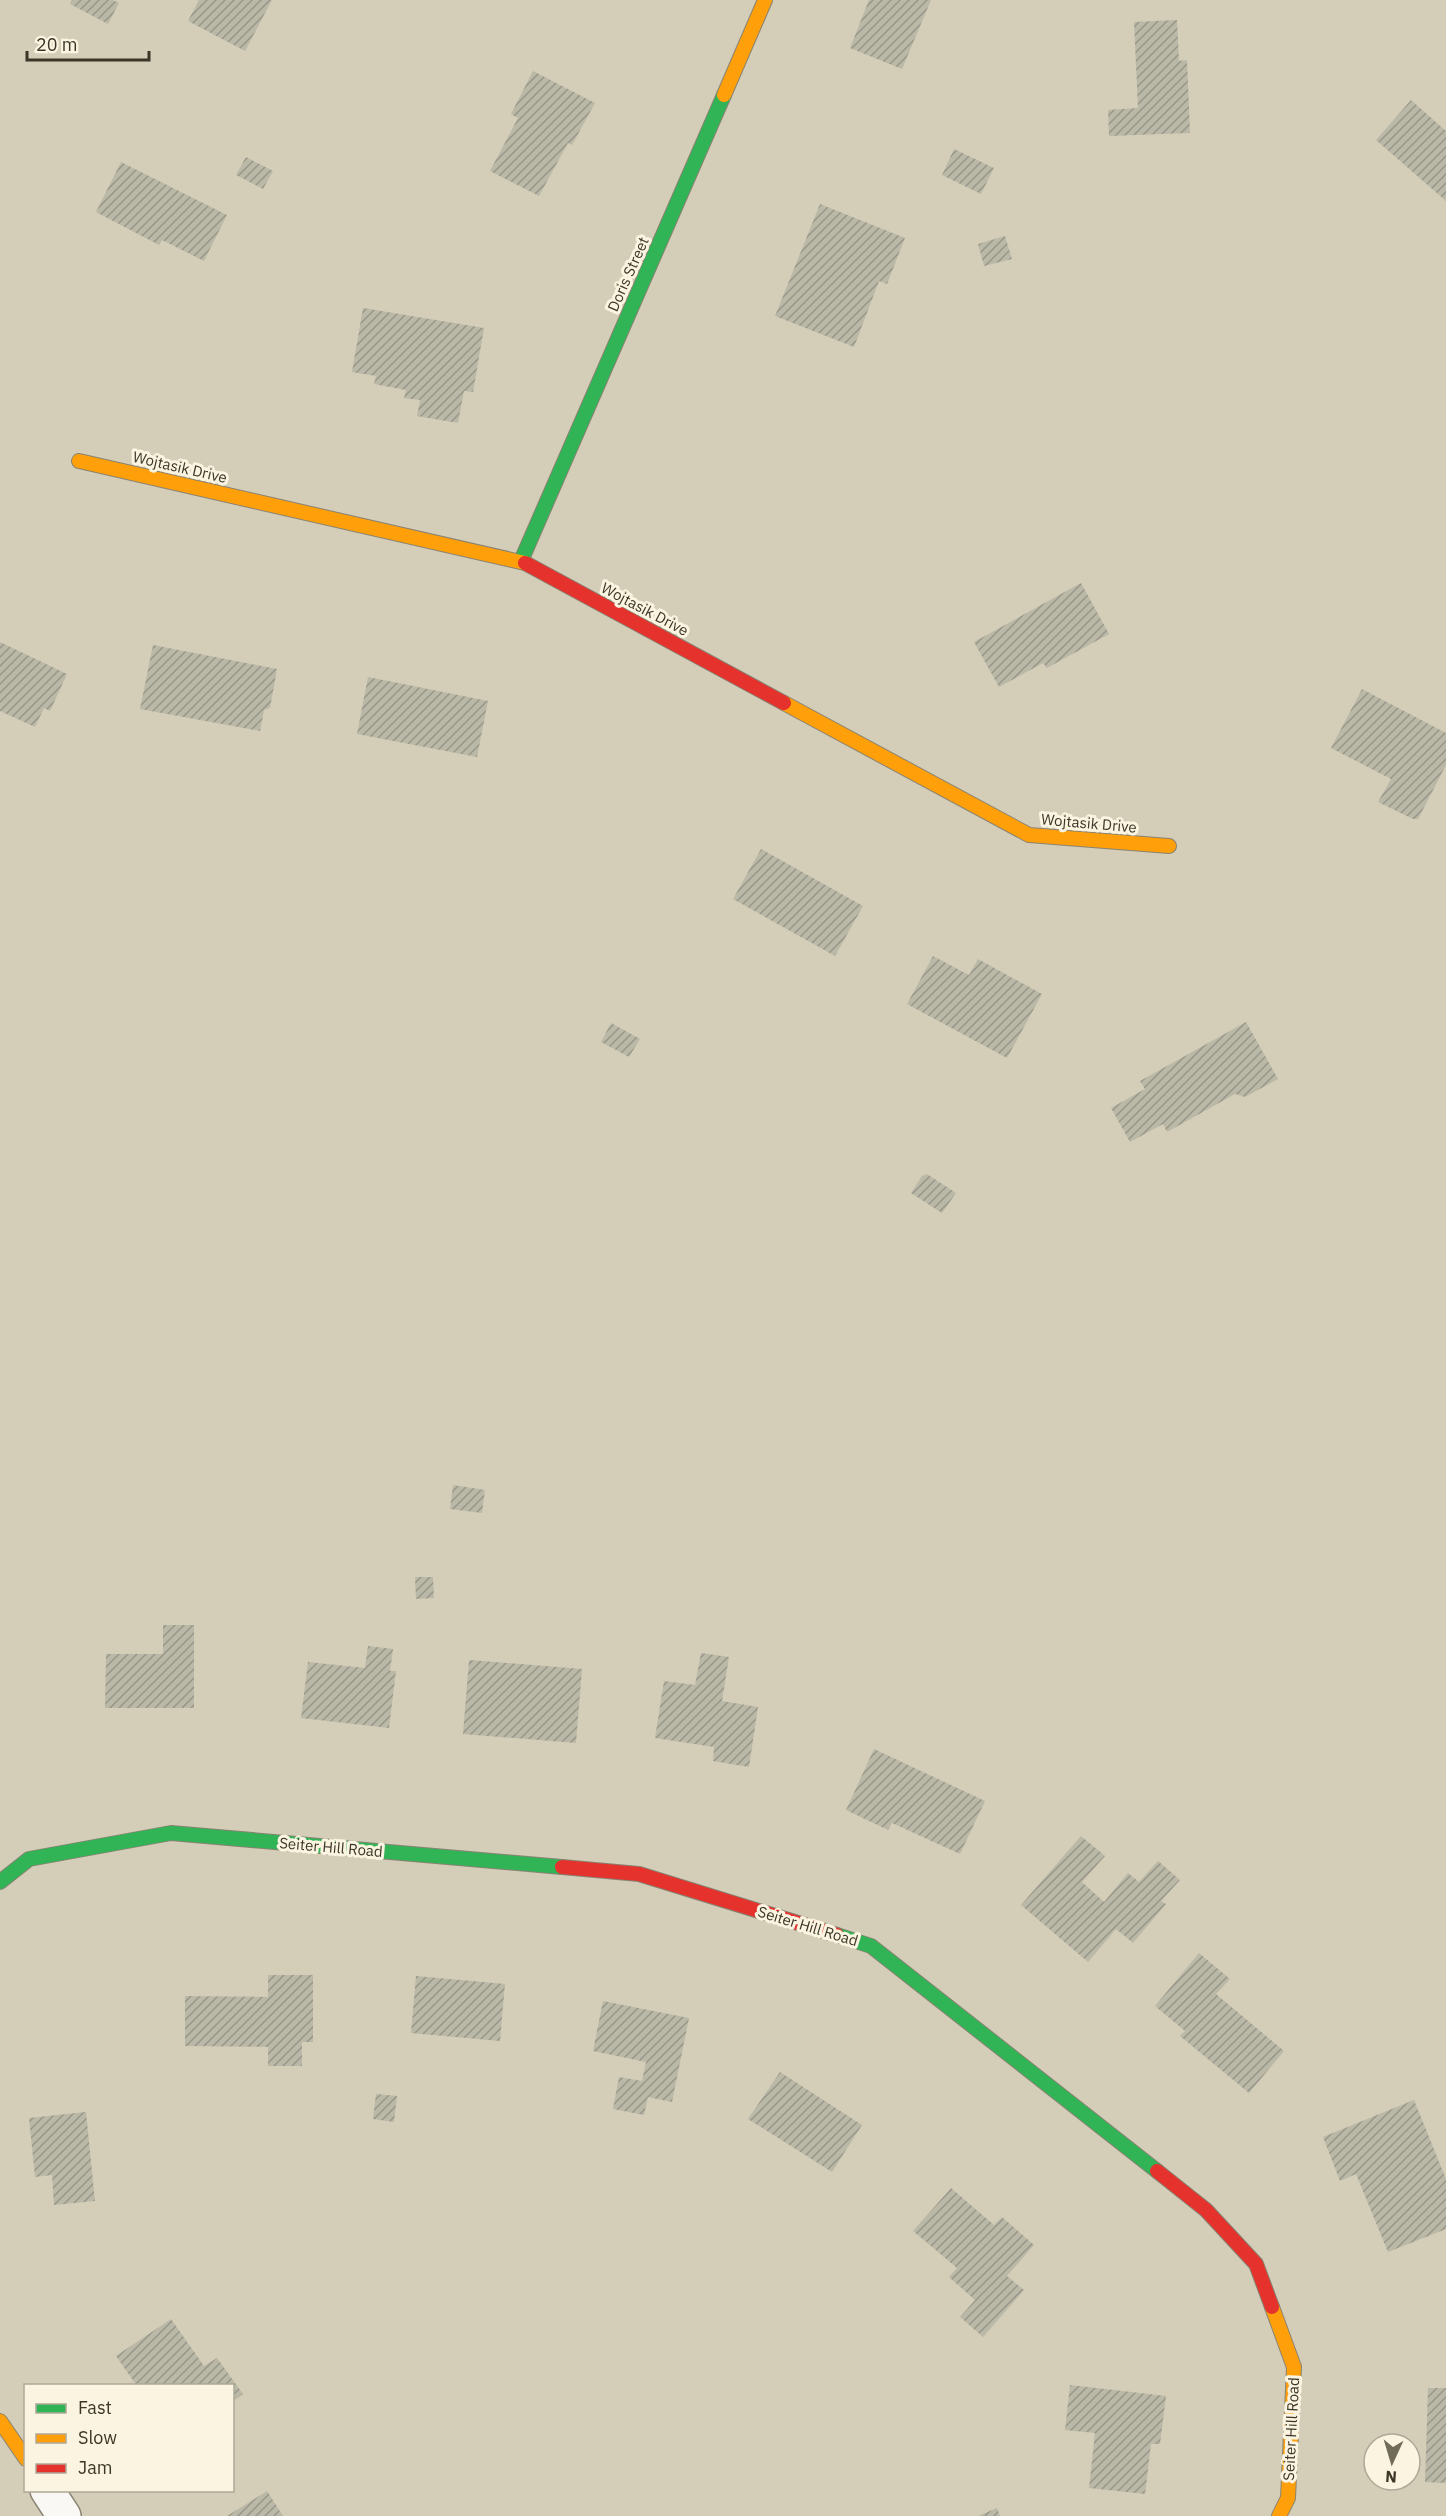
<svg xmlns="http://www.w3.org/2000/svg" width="1446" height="2516" font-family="'IBM Plex Sans',sans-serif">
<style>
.building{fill:url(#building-hatch)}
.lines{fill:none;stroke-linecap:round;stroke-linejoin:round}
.street-casing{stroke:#888373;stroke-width:36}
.fast-casing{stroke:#888373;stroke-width:16}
.slow-casing{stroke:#888373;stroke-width:16}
.jam-casing{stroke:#888373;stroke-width:16}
.street{stroke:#f9f8f4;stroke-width:33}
.fast{stroke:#30b455;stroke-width:14}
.slow{stroke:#ff9f0a;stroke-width:14}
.jam{stroke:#e5322d;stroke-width:14}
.labels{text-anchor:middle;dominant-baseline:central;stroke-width:6;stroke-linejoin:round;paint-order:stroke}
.street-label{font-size:15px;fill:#3b3627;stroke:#faf4e1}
</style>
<defs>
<pattern id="building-hatch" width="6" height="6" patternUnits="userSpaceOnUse" patternTransform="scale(1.5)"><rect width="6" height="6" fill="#bab8a7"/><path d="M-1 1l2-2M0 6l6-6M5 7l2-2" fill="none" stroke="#989688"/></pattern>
</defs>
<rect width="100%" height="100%" fill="#d4cdb8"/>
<path class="building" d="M 72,0 L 113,0 L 119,3 L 108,24 L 70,4 Z
M 199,0 L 272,0 L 245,51 L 188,21 Z
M 869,0 L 931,0 L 902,69 L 850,48 Z
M 1177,20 L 1179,61 L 1187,60 L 1190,133 L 1109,136 L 1108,110 L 1138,108 L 1134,22 Z
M 533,71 L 595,103 L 572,145 L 568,143 L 539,196 L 490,171 L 518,118 L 511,114 Z
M 1411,100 L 1446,131 L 1446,201 L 1376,140 Z
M 954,149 L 994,168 L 981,194 L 942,175 Z
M 246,157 L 273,171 L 263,189 L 236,175 Z
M 121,162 L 227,215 L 204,261 L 162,240 L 159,245 L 96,212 Z
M 820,204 L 905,238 L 887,284 L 879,281 L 854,347 L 775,316 Z
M 1005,236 L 1012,259 L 984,266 L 978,244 Z
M 363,308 L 484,328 L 473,392 L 464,391 L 458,423 L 417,416 L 420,400 L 404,398 L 406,390 L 374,384 L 376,376 L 352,372 Z
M 1081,583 L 1109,634 L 1047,668 L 1043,663 L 999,687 L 974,642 Z
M 0,642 L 67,674 L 50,711 L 44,708 L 35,727 L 0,711 Z
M 153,645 L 277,669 L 270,708 L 264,710 L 260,731 L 140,709 Z
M 368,677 L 488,701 L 477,757 L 357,734 Z
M 1362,689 L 1446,733 L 1446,765 L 1418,819 L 1413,819 L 1378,802 L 1391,779 L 1331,748 Z
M 761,849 L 863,906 L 835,956 L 733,899 Z
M 933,956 L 969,975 L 978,959 L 1042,994 L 1007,1058 L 907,1004 Z
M 1246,1022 L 1278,1079 L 1245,1097 L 1235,1094 L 1167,1132 L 1163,1124 L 1130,1142 L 1111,1108 L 1145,1089 L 1140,1081 Z
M 611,1023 L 640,1039 L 629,1057 L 601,1042 Z
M 927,1174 L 956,1193 L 942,1213 L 911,1193 L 922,1176 Z
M 453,1485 L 485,1490 L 482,1513 L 450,1509 Z
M 415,1577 L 433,1577 L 434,1598 L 416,1599 Z
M 163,1625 L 194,1625 L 194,1708 L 105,1708 L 106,1654 L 163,1654 Z
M 368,1646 L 393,1649 L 390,1671 L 396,1671 L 389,1728 L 301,1718 L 308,1662 L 365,1668 Z
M 701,1653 L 729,1657 L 722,1701 L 758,1707 L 749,1767 L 713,1761 L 714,1747 L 655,1738 L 664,1681 L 695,1685 Z
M 469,1660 L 582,1669 L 576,1743 L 463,1734 Z
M 874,1749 L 985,1801 L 960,1854 L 892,1823 L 888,1830 L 846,1810 Z
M 1081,1836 L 1105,1856 L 1082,1882 L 1104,1902 L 1128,1873 L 1139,1882 L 1158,1861 L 1180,1880 L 1161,1901 L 1166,1904 L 1133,1943 L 1116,1929 L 1088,1962 L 1021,1905 Z
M 1199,1953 L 1230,1979 L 1216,1994 L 1284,2051 L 1249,2093 L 1180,2036 L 1185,2031 L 1155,2006 Z
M 268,1975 L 313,1975 L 313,2042 L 302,2042 L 302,2066 L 268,2066 L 268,2047 L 185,2046 L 185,1996 L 268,1997 Z
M 416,1976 L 505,1984 L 500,2041 L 411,2033 Z
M 603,2001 L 689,2018 L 672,2102 L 648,2097 L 644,2115 L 613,2109 L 619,2077 L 642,2081 L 646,2062 L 593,2051 Z
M 780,2072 L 862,2125 L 832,2172 L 748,2119 Z
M 376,2094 L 397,2096 L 394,2122 L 373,2119 Z
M 1414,2100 L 1446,2179 L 1446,2229 L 1388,2252 L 1356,2174 L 1340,2181 L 1323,2137 Z
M 86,2112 L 95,2201 L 54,2205 L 52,2175 L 35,2177 L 29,2118 Z
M 951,2188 L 994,2225 L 1002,2217 L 1034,2245 L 1007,2276 L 1024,2290 L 983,2337 L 960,2317 L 975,2300 L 949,2277 L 957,2268 L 913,2231 Z
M 171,2319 L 204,2366 L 217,2358 L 243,2394 L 232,2402 L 232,2386 L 137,2386 L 116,2356 Z
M 1070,2385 L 1166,2396 L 1160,2444 L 1151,2444 L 1145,2494 L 1089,2488 L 1095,2433 L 1065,2430 Z
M 1428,2388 L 1446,2388 L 1446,2483 L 1425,2482 Z
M 267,2491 L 283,2516 L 227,2516 Z
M 997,2508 L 1000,2516 L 978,2516 Z"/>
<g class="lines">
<g class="street-casing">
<path id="street" d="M 47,2490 L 64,2516"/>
</g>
<g class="fast-casing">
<path id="fast" d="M 521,561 L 724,95
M 0,1882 L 29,1859 L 171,1833 L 562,1867
M 837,1935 L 871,1946 L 1157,2171"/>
</g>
<g class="slow-casing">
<path id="slow" d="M 724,95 L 765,0
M 79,461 L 525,563
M 784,703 L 1029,835 L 1169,846
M 1272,2307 L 1294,2367 L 1288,2498 L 1279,2516
M 0,2421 L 26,2459"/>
</g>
<g class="jam-casing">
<path id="jam" d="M 525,563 L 784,703
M 562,1867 L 639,1874 L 837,1935
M 1157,2171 L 1206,2210 L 1256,2264 L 1272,2307"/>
</g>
<use href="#street" class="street"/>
<use href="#fast" class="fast"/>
<use href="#slow" class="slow"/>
<use href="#jam" class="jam"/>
</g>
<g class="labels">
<g class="street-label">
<text transform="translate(628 274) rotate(-66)">Doris Street</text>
<text transform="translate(180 467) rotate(13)">Wojtasik Drive</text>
<text transform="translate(645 609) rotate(28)">Wojtasik Drive</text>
<text transform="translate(1089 823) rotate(5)">Wojtasik Drive</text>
<text transform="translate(331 1847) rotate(5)">Seiter Hill Road</text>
<text transform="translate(808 1926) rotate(17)">Seiter Hill Road</text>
<text transform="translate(1291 2429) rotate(-87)">Seiter Hill Road</text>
</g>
</g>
<rect x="24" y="2384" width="210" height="108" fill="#faf4e1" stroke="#aea897" stroke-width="1.5"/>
<rect x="36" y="2404" width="30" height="9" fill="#30b455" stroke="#aea897" stroke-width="1.5"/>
<text x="78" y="2414" font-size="18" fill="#3b3627">Fast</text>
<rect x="36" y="2434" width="30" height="9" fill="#ff9f0a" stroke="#aea897" stroke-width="1.5"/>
<text x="78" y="2444" font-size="18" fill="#3b3627">Slow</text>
<rect x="36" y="2464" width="30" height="9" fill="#e5322d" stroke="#aea897" stroke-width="1.5"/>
<text x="78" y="2474" font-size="18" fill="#3b3627">Jam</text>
<g transform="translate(1392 2462) rotate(184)"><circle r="28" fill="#faf4e1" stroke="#aea897" stroke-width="1.5"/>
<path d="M0-4.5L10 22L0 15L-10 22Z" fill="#716b5a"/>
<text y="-9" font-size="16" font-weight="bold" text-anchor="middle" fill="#3b3627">N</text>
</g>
<path d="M27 51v9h122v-9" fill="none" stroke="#3b3627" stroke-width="3"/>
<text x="36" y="51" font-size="18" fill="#3b3627" stroke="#faf4e1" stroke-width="4.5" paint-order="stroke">20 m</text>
</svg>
